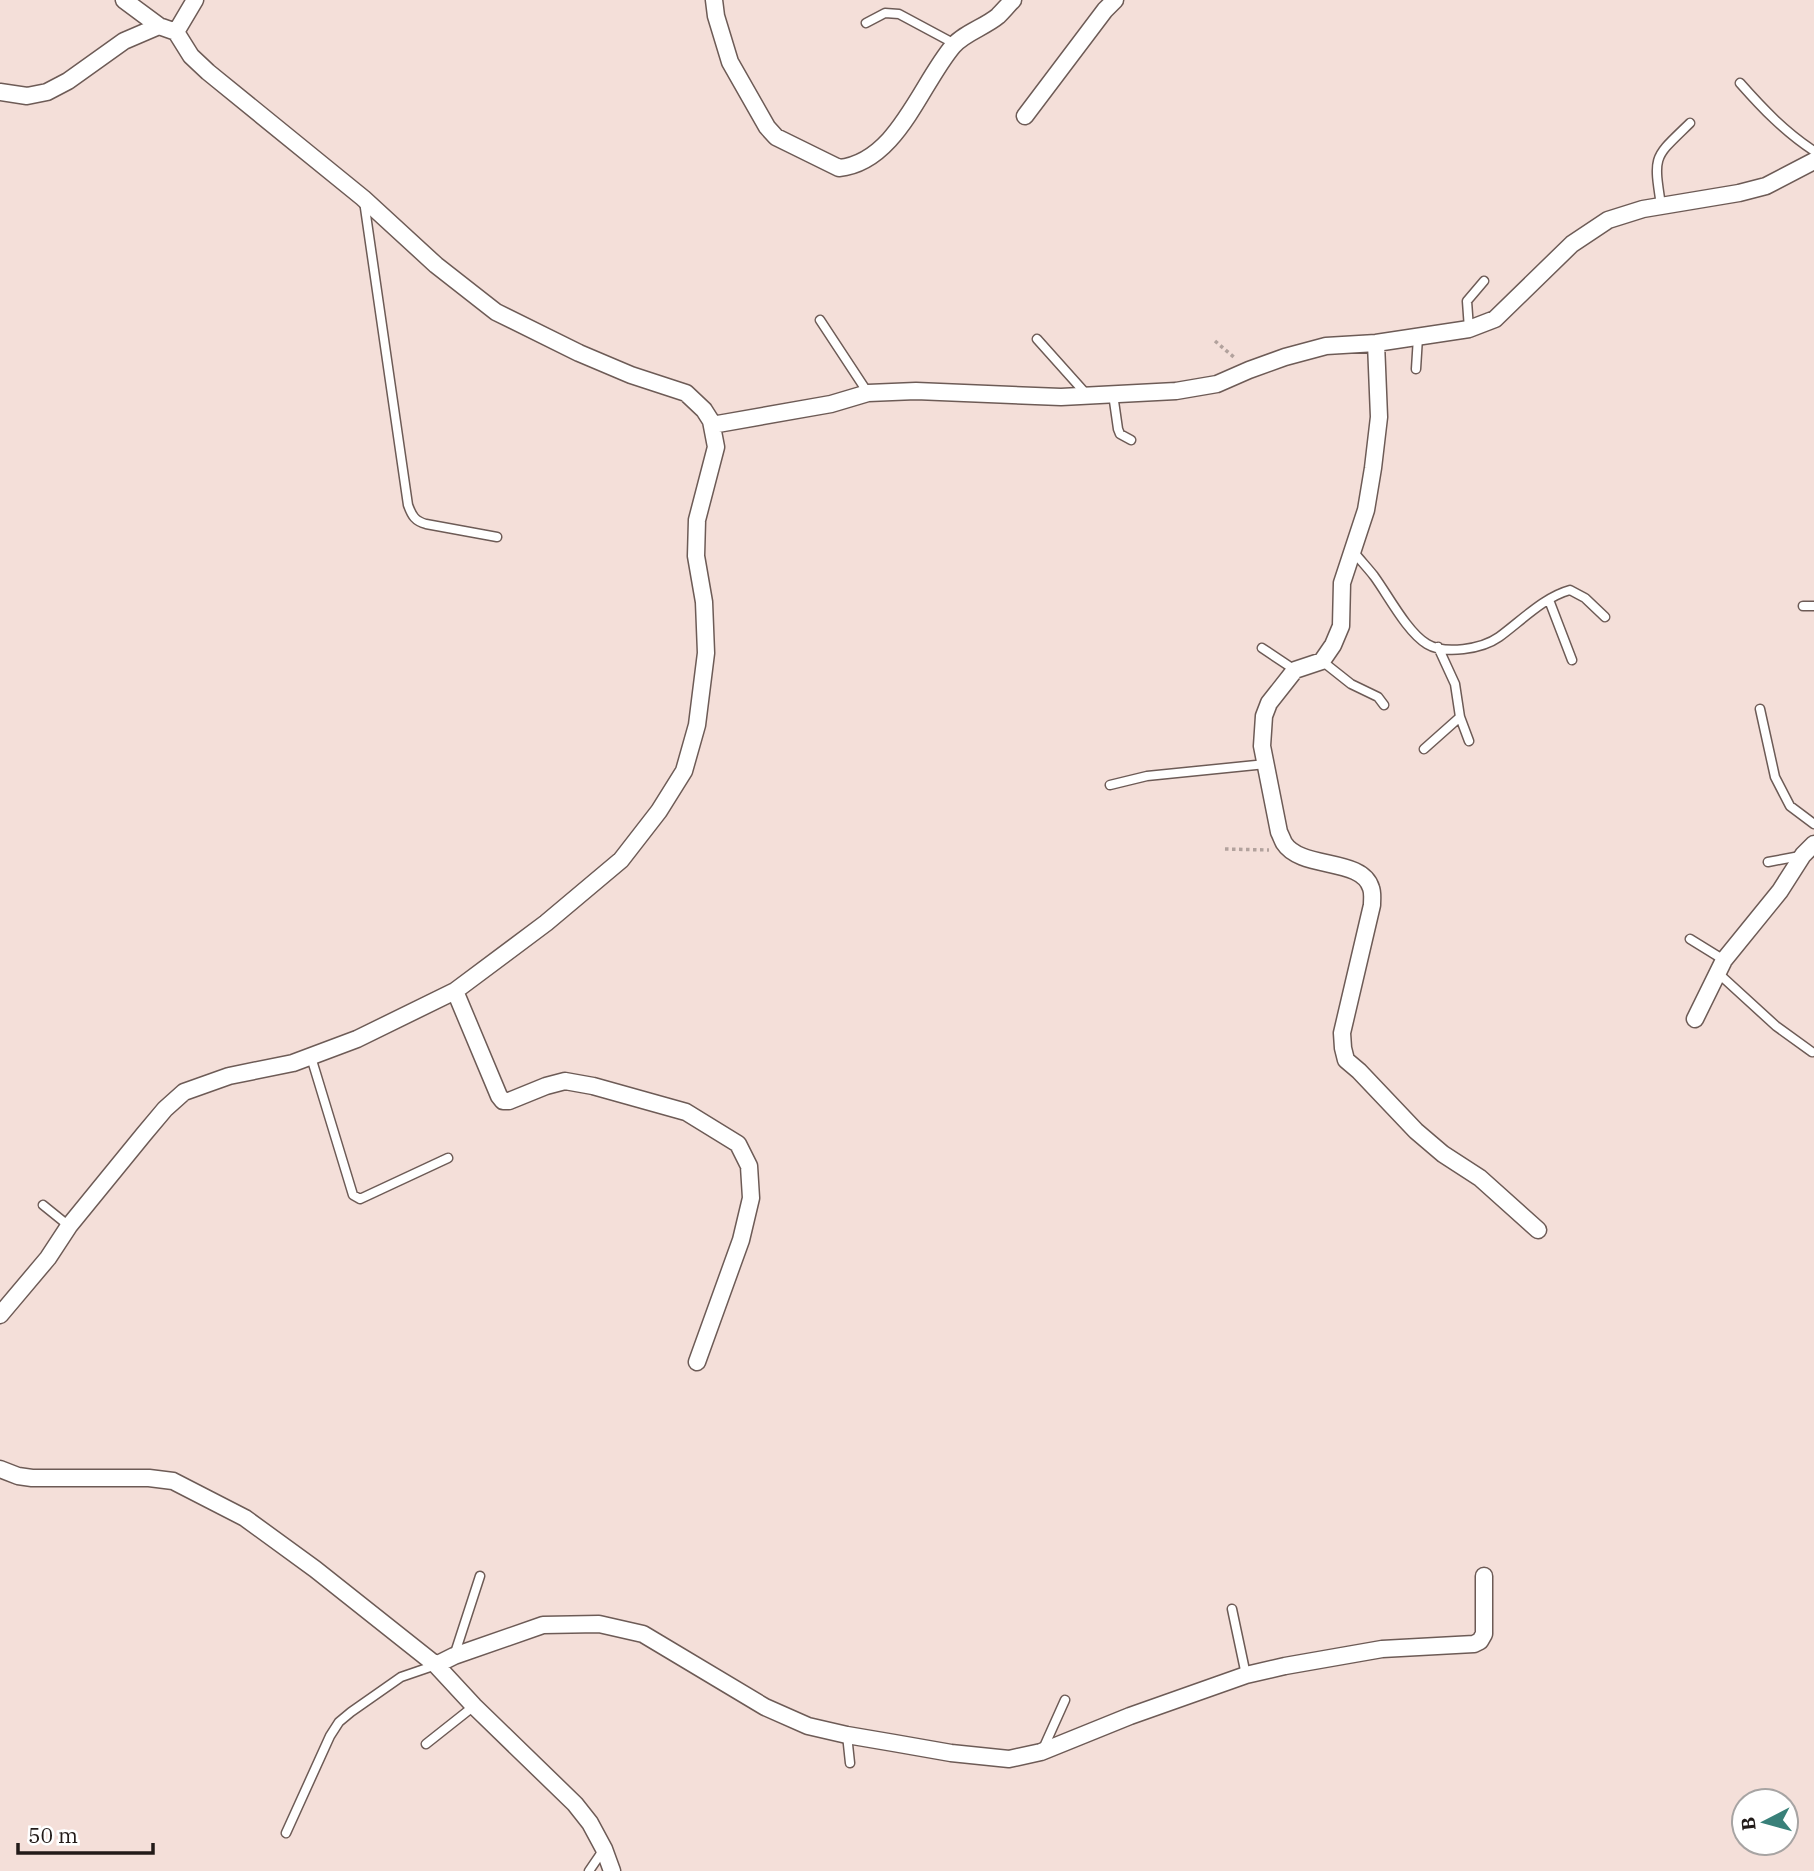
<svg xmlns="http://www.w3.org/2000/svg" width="1814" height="1871" font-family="'IBM Plex Serif',serif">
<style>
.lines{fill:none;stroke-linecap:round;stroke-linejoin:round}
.lane-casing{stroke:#6d5b56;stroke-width:11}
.street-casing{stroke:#6d5b56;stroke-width:19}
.path{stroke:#b2a29d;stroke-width:3.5;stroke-dasharray:3.5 3.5;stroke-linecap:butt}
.lane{stroke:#fff;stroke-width:8}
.street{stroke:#fff;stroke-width:16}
</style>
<rect width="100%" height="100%" fill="#f4dfd9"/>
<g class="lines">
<g class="lane-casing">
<path id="lane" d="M 866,23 L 885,13 L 899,14 L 955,44
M 1740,83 C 1763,109 1785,132 1814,151
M 364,201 L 408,505 C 412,516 415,521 426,524 L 497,537
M 1661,205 C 1653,154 1654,158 1690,123
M 820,320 L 868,393
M 1469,329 L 1467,301 L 1484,281
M 1037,339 L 1088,396
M 1416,369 L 1418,337
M 1113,394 L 1118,429 L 1120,434 L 1131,440
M 1353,551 C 1360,560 1367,567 1374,576 C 1388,595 1407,632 1427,644 C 1445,655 1482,649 1499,637 C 1521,621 1544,597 1570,590 L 1585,598 L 1605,617
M 1549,600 L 1572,660
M 1803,606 L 1814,606
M 1438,647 L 1455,684 L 1460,717 L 1469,741
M 1262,648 L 1295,670
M 1322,661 L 1351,684 L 1378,697 L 1384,705
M 1760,709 L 1775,777 L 1790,806 L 1814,824
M 1424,749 L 1460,717
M 1110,785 L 1147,776 L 1266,764
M 1768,862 L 1800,856
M 1690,939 L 1724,960
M 1718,973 L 1776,1026 L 1812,1052
M 311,1057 L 353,1195 L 360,1199 L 448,1158
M 43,1205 L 69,1226
M 1232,1609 L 1246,1675
M 454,1656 L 480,1576
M 847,1735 L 850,1763
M 426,1744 L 474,1706
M 1043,1749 L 1065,1700
M 286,1833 L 330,1736 L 339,1722 L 351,1712 L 401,1677 L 436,1665
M 589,1871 L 604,1849"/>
</g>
<g class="street-casing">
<path id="street" d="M 124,0 L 159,26
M 714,0 L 716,16 L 730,62 L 767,127 L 776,137 L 839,168 C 897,162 920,85 953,46 C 964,33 985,27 998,16 C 1003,11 1008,5 1013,0
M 0,92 L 27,96 L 47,92 L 68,81 L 124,41 L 159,26 L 176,32
M 1025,116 L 1105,10 L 1115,0
M 1376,343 L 1379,417 L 1373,468 L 1366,510 L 1342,583 L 1341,626 L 1333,645 L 1322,661 L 1295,670 L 1269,703 L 1264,716 L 1262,746 L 1279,832 C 1281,836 1282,839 1284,843 C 1301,870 1362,857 1371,888 C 1373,893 1372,899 1372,905 L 1342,1033 L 1343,1048 L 1346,1060 L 1359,1071 L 1416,1131 L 1443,1154 L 1480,1178 L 1538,1230
M 712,425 L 831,404 L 868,393 L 916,391 L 1061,397 L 1176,391 L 1217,384 L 1249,370 L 1285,357 L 1326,346 L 1376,343 L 1469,329 L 1495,319 L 1572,244 L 1608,220 L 1643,209 L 1739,193 L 1766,186 L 1814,161
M 455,991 L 499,1096 L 503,1101 L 509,1101 L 546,1086 L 565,1081 L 593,1086 L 686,1112 L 738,1144 L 749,1166 L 751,1198 L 741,1240 L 697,1362
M 1695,1019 L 1724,960 L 1780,891 L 1803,855 L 1814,844
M 0,1315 L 48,1258 L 69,1226 L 144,1134 L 165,1109 L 184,1092 L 229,1076 L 293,1063 L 357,1039 L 455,991 L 546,923 L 621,860 L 659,811 L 684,771 L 697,725 L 706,653 L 704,602 L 696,556 L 697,520 L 716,447 L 711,421 L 704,410 L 686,393 L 631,375 L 579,353 L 496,312 L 436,265 L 363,198 L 208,72 L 191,56 L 176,32 L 195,0
M 0,1469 L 18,1476 L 32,1478 L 149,1478 L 173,1481 L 245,1518 L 315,1569 L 436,1665 L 474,1706 L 575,1804 L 590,1823 L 604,1849 L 612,1871
M 436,1665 L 454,1656 L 543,1625 L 599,1624 L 643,1634 L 765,1707 L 808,1726 L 847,1735 L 894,1743 L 951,1753 L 1009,1759 L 1041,1752 L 1130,1716 L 1246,1675 L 1285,1666 L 1382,1649 L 1474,1644 L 1480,1641 L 1484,1634 L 1484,1576"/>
</g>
<path class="path" d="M 1215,341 L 1236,359
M 1225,849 L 1269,850"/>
<use href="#lane" class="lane"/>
<use href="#street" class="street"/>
</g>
<g transform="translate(1765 1822) rotate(264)"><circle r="33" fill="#ffffff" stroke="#a7a4a3" stroke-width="2"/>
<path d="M0-5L12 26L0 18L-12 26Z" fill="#398079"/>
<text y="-10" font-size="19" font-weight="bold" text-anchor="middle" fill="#221b19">B</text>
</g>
<path d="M18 1843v10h135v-10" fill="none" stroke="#221b19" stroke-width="3.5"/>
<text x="28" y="1843" font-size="21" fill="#221b19" stroke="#ffffff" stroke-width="5" paint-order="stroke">50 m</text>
</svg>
